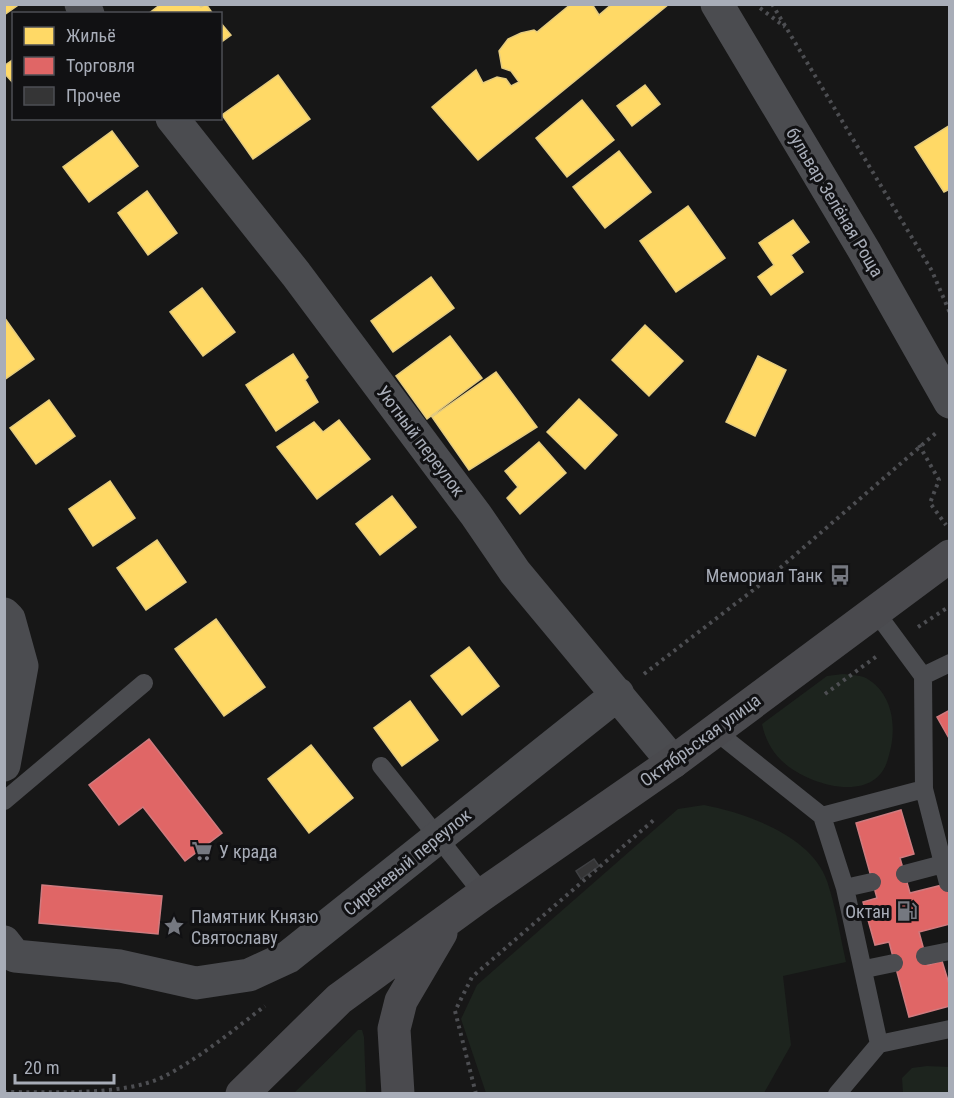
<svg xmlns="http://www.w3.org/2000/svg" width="954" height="1098" font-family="'Roboto Condensed',sans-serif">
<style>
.green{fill:#1d241e}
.homes{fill:#ffd966;stroke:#e5cc7f;stroke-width:1.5}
.shops{fill:#e06666;stroke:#cf7b7f;stroke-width:1.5}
.building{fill:#353536;stroke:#3f4043;stroke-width:1.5}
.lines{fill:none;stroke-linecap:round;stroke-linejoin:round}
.path{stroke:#4d4e52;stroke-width:4;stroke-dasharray:3 4.5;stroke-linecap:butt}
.service{stroke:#4b4c50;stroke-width:18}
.minor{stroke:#4b4c50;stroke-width:33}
.secondary{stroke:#4a4a4e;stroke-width:33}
.labels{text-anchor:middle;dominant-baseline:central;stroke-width:6;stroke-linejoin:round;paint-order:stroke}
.street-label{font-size:18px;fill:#a8adb8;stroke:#111113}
.poi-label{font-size:18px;fill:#a8adb8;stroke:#111113;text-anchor:end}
</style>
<rect width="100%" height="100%" fill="#171717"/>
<path class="green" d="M 843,674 C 850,675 860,675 866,678 C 891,692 896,722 891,747 C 888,759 886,771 875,779 C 850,798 801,780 781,760 C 771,750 765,738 762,724 L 827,676 Z
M 704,805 C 746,813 812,836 827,881 C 836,907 840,936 846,962 L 783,976 L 791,1045 L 764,1093 L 486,1093 L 461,1019 L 477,985 L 678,809 Z
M 358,1030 L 362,1030 L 364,1037 L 366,1093 L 294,1093 Z
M 927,1066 L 949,1067 L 949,1093 L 903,1093 L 902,1078 L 912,1068 Z"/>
<path class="homes" d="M 4,4 L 15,4 L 17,6 L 4,15 Z
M 161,4 L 198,4 L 201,7 L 206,4 L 213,14 L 148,14 Z
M 571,4 L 592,4 L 599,15 L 612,4 L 669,4 L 478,160 L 432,107 L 476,70 L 483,83 L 497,77 L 506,79 L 511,86 L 519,82 L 511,71 L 502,68 L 499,51 L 508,39 L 521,33 L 534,30 L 537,32 Z
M 220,22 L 231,35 L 220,43 Z
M 14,59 L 14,84 L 4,73 L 4,66 Z
M 278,75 L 310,119 L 253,159 L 222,115 Z
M 645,85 L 660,104 L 632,126 L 617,106 Z
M 582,100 L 614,140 L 567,177 L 536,138 Z
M 950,125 L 950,189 L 944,192 L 915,147 Z
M 112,131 L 138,166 L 89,202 L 63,167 Z
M 619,151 L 651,192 L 605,228 L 573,187 Z
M 147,191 L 177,233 L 148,255 L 118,213 Z
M 688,206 L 725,258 L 676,292 L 640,241 Z
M 793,220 L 809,242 L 791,255 L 803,272 L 771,295 L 758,277 L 774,265 L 759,243 Z
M 431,277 L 454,308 L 393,352 L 371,321 Z
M 202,288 L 235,332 L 203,356 L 170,312 Z
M 4,317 L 34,359 L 4,380 Z
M 645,325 L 683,361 L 649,396 L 612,360 Z
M 450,336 L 482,378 L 427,419 L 396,376 Z
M 293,354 L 308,377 L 305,380 L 318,402 L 276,431 L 246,385 Z
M 758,356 L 786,370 L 755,436 L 726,422 Z
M 496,372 L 537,427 L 469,470 L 432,417 Z
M 579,399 L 617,435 L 585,469 L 547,432 Z
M 49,400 L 75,436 L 36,464 L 10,428 Z
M 339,420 L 370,459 L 317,499 L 277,447 L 314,422 L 323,432 Z
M 539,442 L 566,473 L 520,514 L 507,498 L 518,487 L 505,471 Z
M 110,481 L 135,518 L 93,546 L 69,509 Z
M 392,496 L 416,527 L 380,555 L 356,524 Z
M 157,540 L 186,582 L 146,610 L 117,568 Z
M 216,619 L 265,687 L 224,716 L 175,649 Z
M 469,647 L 499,686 L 462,715 L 431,676 Z
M 410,701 L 438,740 L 402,766 L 374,728 Z
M 311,745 L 353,798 L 309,833 L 268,779 Z"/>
<path class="shops" d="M 950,710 L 950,740 L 937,717 Z
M 149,739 L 222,833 L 185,861 L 143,807 L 119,825 L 89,785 Z
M 901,810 L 914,854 L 900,858 L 910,893 L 950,883 L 950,924 L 919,932 L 928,965 L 942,961 L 950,987 L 950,1006 L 909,1017 L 889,942 L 875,945 L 863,902 L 877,898 L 856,823 Z
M 42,885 L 162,896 L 158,934 L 39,923 Z"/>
<path class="building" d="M 594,859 L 599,866 L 581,879 L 576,871 Z"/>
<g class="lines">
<path class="path" d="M 772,4 L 932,271 L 950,313
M 760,8 L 785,27
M 919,445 L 939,480 L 930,503 L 946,525
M 918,627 L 950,606
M 644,674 L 765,581 L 937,432
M 825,694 L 877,656
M 4,1092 C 49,1092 124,1096 163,1077 C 200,1058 232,1031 265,1006
M 476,1094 L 455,1011 L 472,977 L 655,819"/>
<path class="service" d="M 923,676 L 950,663
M 714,730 L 822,816 L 845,888 L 879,1044 L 837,1094
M 381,766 L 483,894
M 924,789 L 948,883
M 4,801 L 144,683
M 822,816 L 924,789 L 923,676 L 875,611
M 905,874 L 943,864
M 845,888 L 872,882
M 925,956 L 950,951
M 865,969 L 894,963
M 879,1044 L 950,1029"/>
<path class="minor" d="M 81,4 L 88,14
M 717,4 L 865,252 L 950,402
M 172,118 L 296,274 L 476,515 L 515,572 L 673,762
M 4,614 L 9,619 L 22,666 L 4,765
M 4,942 L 15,956 L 120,966 L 196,983 L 249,975 L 288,957 L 618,694"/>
<path class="secondary" d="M 242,1094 L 339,999 L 483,894 L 673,762 L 950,556
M 398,1094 L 394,1029 L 401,1001 L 441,933"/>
</g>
<defs>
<g id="bus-bare" transform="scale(1.62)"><path d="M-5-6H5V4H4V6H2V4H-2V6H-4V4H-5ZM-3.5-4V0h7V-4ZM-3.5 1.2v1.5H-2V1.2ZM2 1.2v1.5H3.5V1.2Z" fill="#757880" stroke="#111113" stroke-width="2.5" paint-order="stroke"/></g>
<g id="supermarket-bare" transform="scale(1.62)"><path d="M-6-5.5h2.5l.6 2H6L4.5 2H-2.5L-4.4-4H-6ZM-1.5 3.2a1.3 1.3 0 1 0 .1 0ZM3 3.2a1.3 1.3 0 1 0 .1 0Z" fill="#757880" stroke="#111113" stroke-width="2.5" paint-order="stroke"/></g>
<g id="fuel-bare" transform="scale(1.62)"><path d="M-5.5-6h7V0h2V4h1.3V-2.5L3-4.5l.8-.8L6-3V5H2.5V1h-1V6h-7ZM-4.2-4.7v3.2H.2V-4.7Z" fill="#757880" stroke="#111113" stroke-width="2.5" paint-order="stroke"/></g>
<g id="sight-bare" transform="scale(1.62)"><path d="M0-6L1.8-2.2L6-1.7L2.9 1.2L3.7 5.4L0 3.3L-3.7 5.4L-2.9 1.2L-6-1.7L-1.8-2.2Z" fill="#757880" stroke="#111113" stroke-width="2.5" paint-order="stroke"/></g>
</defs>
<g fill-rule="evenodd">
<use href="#bus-bare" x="840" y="575"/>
<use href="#supermarket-bare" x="202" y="851"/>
<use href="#fuel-bare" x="907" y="911"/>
<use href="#sight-bare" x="174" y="926"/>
</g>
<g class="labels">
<g class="street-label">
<text transform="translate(835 202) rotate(59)">бульвар Зелёная Роща</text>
<text transform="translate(421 441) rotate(53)">Уютный переулок</text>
<text transform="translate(700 740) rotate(-36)">Октябрьская улица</text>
<text transform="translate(407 862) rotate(-39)">Сиреневый переулок</text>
</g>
<g class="poi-label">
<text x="823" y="575">Мемориал Танк</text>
<text x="219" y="851" text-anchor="start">У крада</text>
<text x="890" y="911">Октан</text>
<text x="191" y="916" text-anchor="start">Памятник Князю<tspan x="191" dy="21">Святославу</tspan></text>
</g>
</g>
<rect width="954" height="1098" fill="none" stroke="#a8adb8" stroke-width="12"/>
<rect x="12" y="12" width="210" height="108" fill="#111113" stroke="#4d4f55" stroke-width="1.5"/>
<rect x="24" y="27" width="30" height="18" fill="#ffd966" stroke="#4d4f55" stroke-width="1.5"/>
<text x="66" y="42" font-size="18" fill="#a8adb8">Жильё</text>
<rect x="24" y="57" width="30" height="18" fill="#e06666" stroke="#4d4f55" stroke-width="1.5"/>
<text x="66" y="72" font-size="18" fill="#a8adb8">Торговля</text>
<rect x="24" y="87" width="30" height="18" fill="#353536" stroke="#4d4f55" stroke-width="1.5"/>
<text x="66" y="102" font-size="18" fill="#a8adb8">Прочее</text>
<path d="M15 1074v9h99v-9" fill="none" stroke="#a8adb8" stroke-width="3"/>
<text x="24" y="1074" font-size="18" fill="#a8adb8" stroke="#111113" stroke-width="4.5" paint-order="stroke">20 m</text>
</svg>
